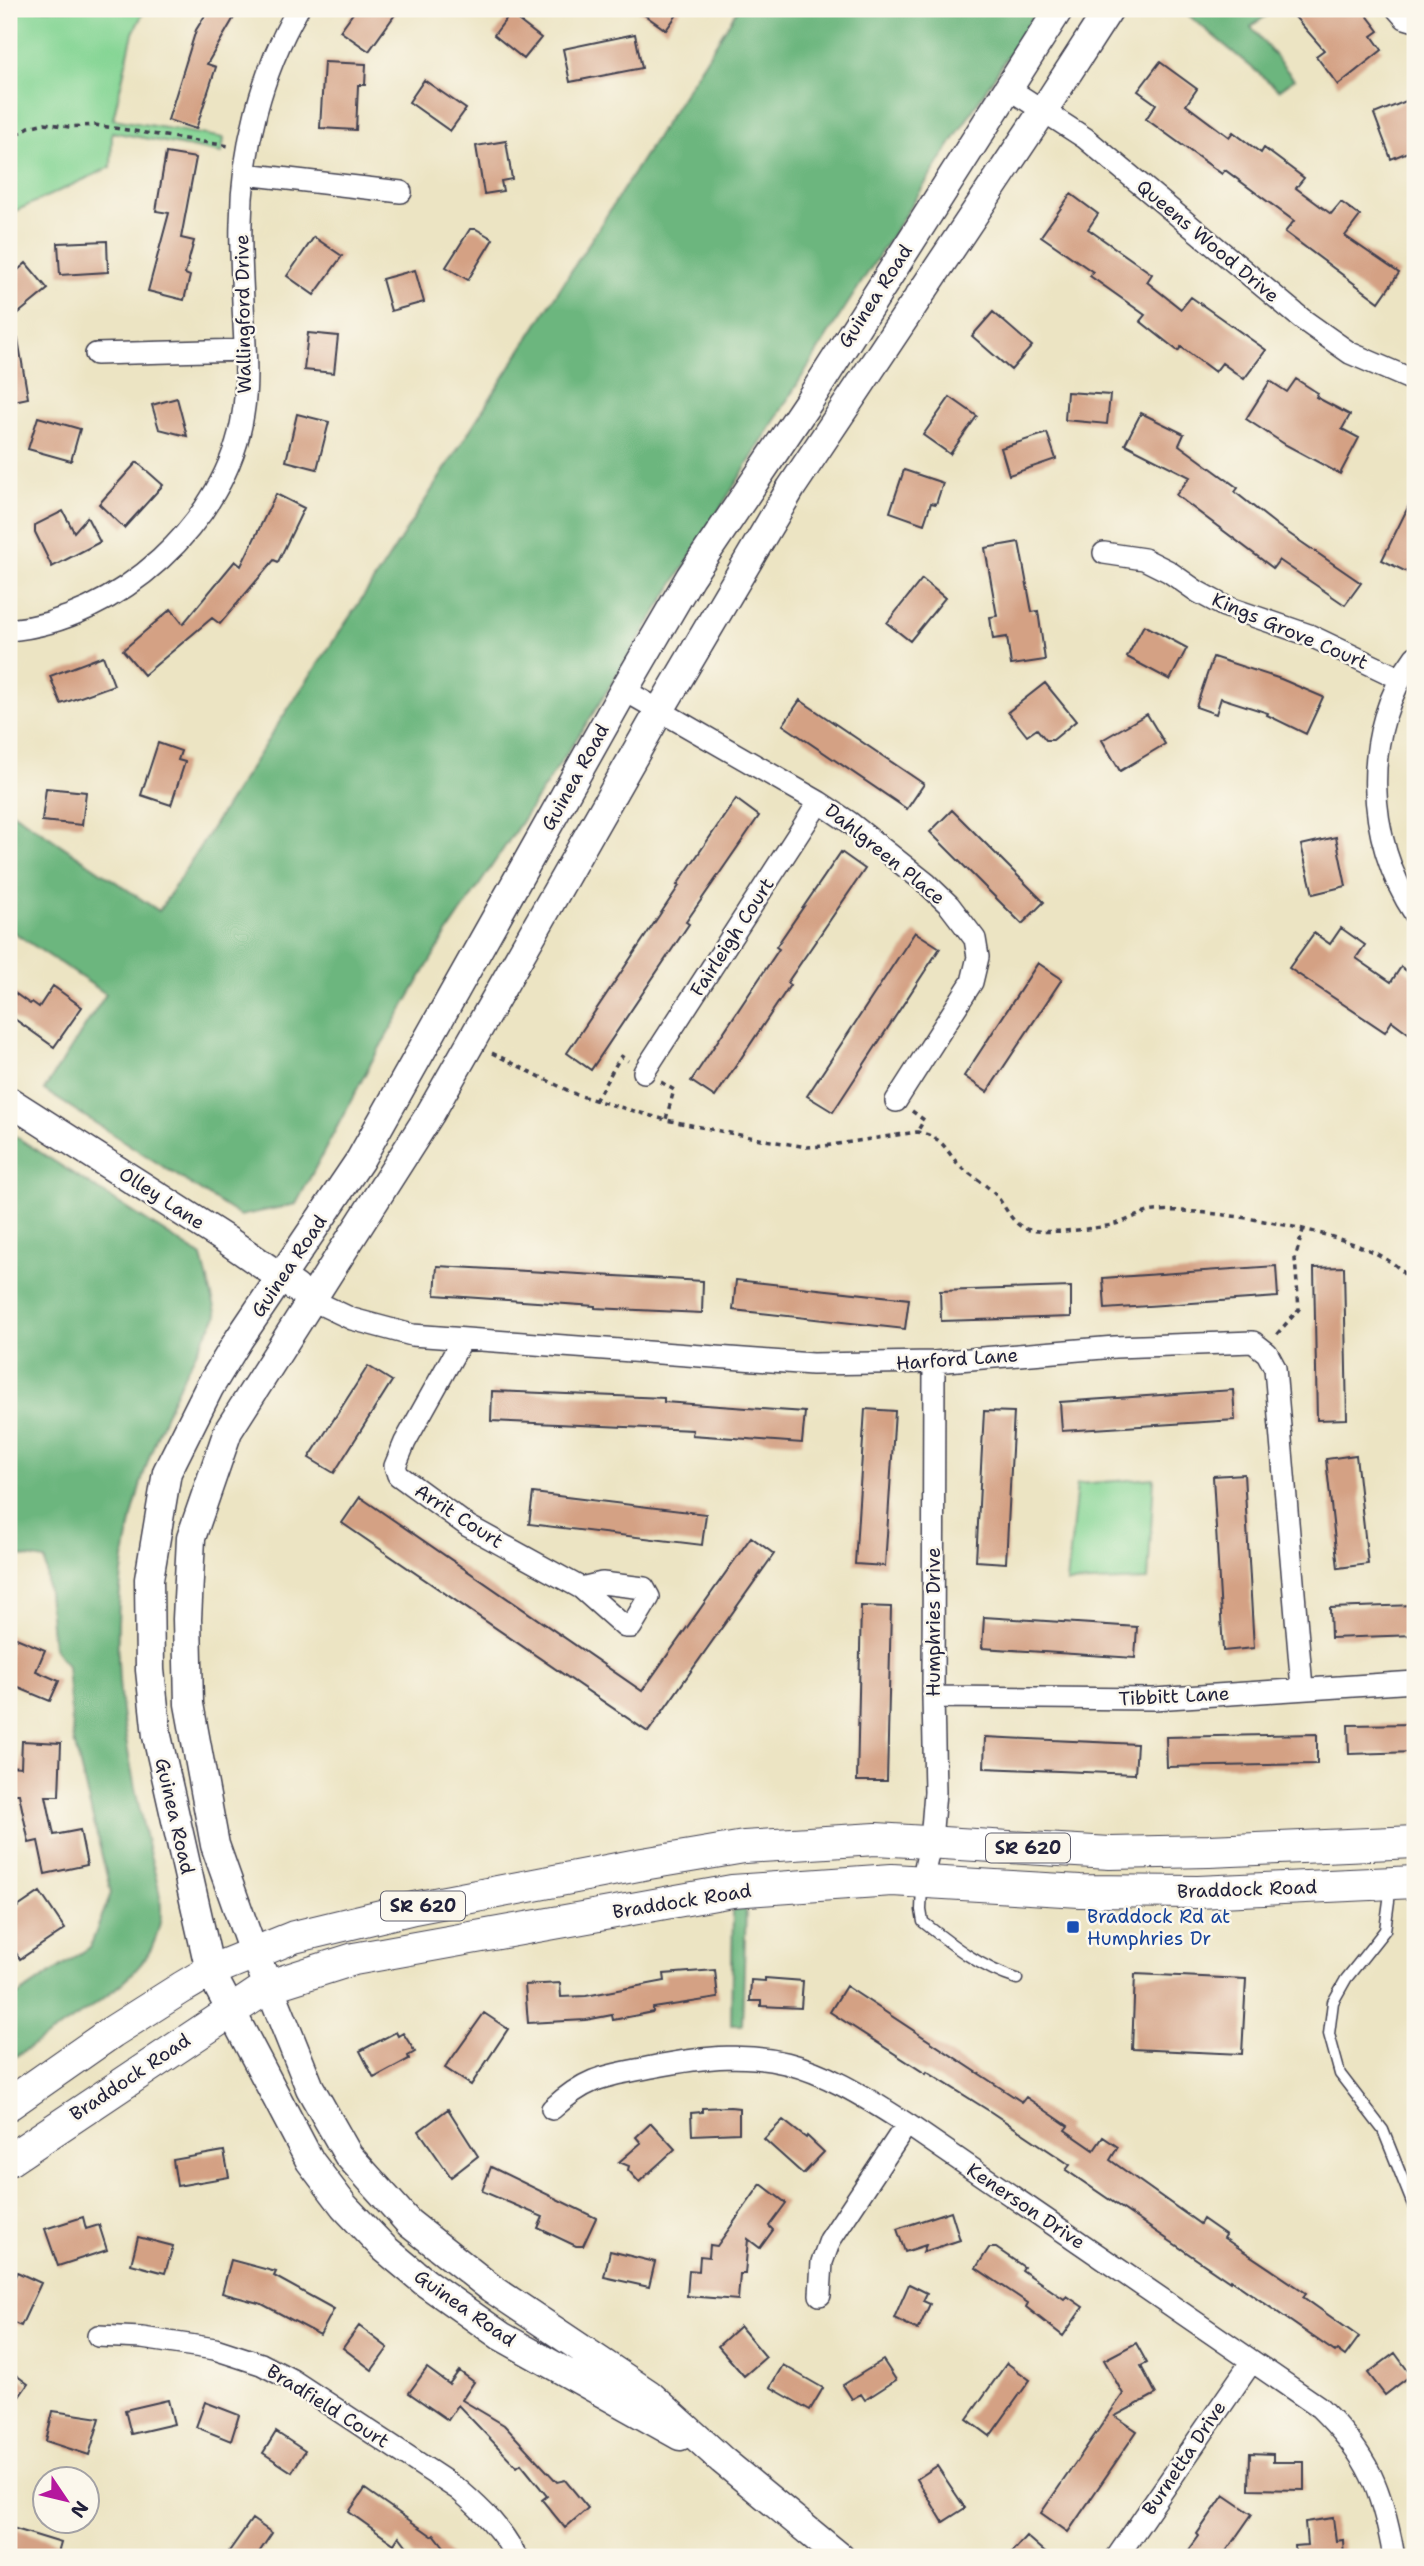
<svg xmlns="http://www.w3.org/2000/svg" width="1424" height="2566" font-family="'Shantell Sans',sans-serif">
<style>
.green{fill:#85d594;stroke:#547c68;stroke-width:2}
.forest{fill:#6cb67e;stroke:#476c5c;stroke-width:2}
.building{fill:#d4a184}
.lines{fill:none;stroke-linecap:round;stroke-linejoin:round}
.lane-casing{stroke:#403f4f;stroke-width:13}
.street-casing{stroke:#403f4f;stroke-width:24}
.secondary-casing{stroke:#403f4f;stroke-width:31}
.primary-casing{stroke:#403f4f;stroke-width:34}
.path{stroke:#403f4f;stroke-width:3.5;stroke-dasharray:5 5;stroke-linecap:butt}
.lane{stroke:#fff;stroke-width:10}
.street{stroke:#fff;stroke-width:21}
.secondary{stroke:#fff;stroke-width:28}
.primary{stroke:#fff;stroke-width:32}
.transit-dot{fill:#1a4fb4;stroke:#fbf7ec;stroke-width:2.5}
.labels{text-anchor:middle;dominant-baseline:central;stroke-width:5;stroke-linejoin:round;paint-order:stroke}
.shield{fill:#fbf7ec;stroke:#636270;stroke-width:2}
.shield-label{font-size:18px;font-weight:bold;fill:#22223b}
.street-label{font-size:19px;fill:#22223b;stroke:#fbf7ec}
.transit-label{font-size:19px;fill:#164399;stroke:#fbf7ec;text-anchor:start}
</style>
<rect width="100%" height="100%" fill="#fbf7ec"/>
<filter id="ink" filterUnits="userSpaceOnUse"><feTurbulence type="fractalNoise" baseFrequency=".0143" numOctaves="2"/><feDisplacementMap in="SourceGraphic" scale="14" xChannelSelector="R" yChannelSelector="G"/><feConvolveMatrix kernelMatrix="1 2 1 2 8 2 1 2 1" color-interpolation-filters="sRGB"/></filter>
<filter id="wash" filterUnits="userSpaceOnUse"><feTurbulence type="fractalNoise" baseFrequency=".00686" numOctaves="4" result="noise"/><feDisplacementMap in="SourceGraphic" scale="28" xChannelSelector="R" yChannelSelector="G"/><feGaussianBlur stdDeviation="1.57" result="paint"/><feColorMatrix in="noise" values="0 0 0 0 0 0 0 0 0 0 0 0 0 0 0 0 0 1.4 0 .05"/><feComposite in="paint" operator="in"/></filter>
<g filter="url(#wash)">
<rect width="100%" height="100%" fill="#ece4c3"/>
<path class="green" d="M 9,9 L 145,9 L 133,33 L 113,119 L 224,138 L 222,153 L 112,132 L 111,167 L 9,214 Z
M 1154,1478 L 1148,1580 L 1067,1583 L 1077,1484 Z"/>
<path class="forest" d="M 738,9 L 1038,9 L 834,325 L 589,720 L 442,941 L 372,1061 L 296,1204 L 240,1216 L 44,1090 L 106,994 L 9,929 L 9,810 L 159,911 L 280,721 L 379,573 Z
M 1181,9 L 1275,9 L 1251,27 L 1294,79 L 1279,90 Z
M 15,1136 L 202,1257 L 217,1316 C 141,1439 103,1575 123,1719 C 128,1759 137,1799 146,1839 C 151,1862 161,1887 161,1911 C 161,1923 157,1936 152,1947 C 133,1988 48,2034 9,2061 L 9,2001 L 90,1947 L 111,1893 L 73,1737 L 67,1666 L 53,1647 L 45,1560 L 9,1554 L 9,1146 Z
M 746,1909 L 742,2025 L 731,2025 L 733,1911 Z"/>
<g id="blocks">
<path class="building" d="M 209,9 L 239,9 L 207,64 L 216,67 L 196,129 L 168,120 L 196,30 Z
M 356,9 L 399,9 L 369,51 L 340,31 Z
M 636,9 L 681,9 L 666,30 Z
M 1288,9 L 1362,9 L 1379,31 L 1372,36 L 1382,50 L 1338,85 L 1316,56 L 1324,50 Z
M 510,14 L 541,38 L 524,59 L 494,35 Z
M 635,34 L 642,68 L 570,82 L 563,49 Z
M 324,62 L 366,64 L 365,85 L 358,85 L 356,130 L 320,128 Z
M 1160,62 L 1197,89 L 1186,105 L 1229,137 L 1233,132 L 1261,153 L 1264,148 L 1304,178 L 1296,188 L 1331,214 L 1341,202 L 1360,216 L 1345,236 L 1399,273 L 1379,302 L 1285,232 L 1294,221 L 1225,170 L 1222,174 L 1146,119 L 1156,104 L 1138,91 Z
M 424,80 L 466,109 L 450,131 L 409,102 Z
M 1411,99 L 1415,110 L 1415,149 L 1391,159 L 1374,114 Z
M 506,141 L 512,179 L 501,181 L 503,191 L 484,194 L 476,146 Z
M 166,153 L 196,158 L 181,238 L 194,241 L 185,274 L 190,276 L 184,300 L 148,291 L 169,213 L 156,211 Z
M 1071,194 L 1098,214 L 1088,229 L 1152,274 L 1147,282 L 1181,309 L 1191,297 L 1266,350 L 1244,379 L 1222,363 L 1215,372 L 1181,347 L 1178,351 L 1140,321 L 1145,315 L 1090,276 L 1093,272 L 1041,236 Z
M 470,229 L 476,229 L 493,239 L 468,280 L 446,267 Z
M 314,237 L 342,256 L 314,295 L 287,276 Z
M 107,241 L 108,272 L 60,275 L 58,243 Z
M 26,263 L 48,289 L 9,321 L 9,278 Z
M 415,270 L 424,302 L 391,311 L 382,279 Z
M 993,312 L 1032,346 L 1011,370 L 972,336 Z
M 308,333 L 338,336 L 334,373 L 304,370 Z
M 9,339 L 18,339 L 28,398 L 9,402 Z
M 1296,379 L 1318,393 L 1316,397 L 1350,415 L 1342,429 L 1359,438 L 1340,474 L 1286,445 L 1246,419 L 1270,381 L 1287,392 Z
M 1067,392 L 1110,395 L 1107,424 L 1065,420 Z
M 950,397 L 977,416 L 950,454 L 923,435 Z
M 177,398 L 187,436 L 159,429 L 152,405 Z
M 1141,413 L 1184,434 L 1179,445 L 1238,488 L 1235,492 L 1278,526 L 1361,583 L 1345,605 L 1279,560 L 1273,568 L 1176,495 L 1190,477 L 1125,444 Z
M 297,414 L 329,422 L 317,469 L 286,461 Z
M 38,417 L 80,429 L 71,461 L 28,449 Z
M 1047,433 L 1056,459 L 1009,475 L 1001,448 Z
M 137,462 L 163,485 L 124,528 L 99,504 Z
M 904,470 L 943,483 L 936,504 L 931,503 L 924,524 L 890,512 Z
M 1415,493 L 1415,576 L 1382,560 Z
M 276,494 L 304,508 L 278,562 L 274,560 L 220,624 L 212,618 L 144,675 L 123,650 L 171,609 L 183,624 L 235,561 L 241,566 Z
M 63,511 L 74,532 L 87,517 L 100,542 L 52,567 L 35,532 L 35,525 Z
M 1019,542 L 1032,612 L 1038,611 L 1045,660 L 1011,665 L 1007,637 L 993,639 L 990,617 L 997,616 L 985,548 Z
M 922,579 L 945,598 L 910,641 L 887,623 Z
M 1144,625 L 1187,648 L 1170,680 L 1127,657 Z
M 103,656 L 114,685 L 61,704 L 50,676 Z
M 1213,657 L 1281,679 L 1323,697 L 1306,734 L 1267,715 L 1268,713 L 1221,698 L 1216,714 L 1196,707 Z
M 1045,683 L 1076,721 L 1053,740 L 1046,740 L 1037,729 L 1027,736 L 1008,712 Z
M 800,700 L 924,784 L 907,809 L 783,725 Z
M 1147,714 L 1165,744 L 1120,771 L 1102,740 Z
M 158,743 L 181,751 L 178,760 L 185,762 L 171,805 L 141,795 Z
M 46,788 L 86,792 L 82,825 L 42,821 Z
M 736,799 L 759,816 L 686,922 L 689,924 L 591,1070 L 567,1053 L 679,886 L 677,885 Z
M 952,810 L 1044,902 L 1022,924 L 930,832 Z
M 1336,837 L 1346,886 L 1313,894 L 1301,845 Z
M 841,852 L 865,869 L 787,983 L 790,985 L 715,1097 L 691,1081 L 779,949 L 776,947 Z
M 1341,928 L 1365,945 L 1356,958 L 1391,982 L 1401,967 L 1415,977 L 1415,1038 L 1392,1021 L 1385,1032 L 1289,968 L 1314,933 L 1330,944 Z
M 915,932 L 940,948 L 833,1112 L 807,1096 Z
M 1038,963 L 1062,979 L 987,1092 L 964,1076 Z
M 53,986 L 82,1007 L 54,1047 L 9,1015 L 9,989 L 30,1004 L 32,1002 L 39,1007 Z
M 437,1266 L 703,1281 L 702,1313 L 595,1308 L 595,1306 L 435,1295 Z
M 1276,1266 L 1278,1297 L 1105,1309 L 1103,1278 Z
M 1344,1267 L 1347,1419 L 1317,1420 L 1314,1268 Z
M 736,1280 L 909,1299 L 905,1329 L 733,1310 Z
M 1071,1287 L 1071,1317 L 941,1321 L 940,1291 Z
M 368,1366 L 392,1381 L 334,1473 L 309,1458 Z
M 1233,1390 L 1235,1420 L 1062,1431 L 1060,1402 Z
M 492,1391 L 664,1398 L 664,1402 L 805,1412 L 802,1443 L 692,1435 L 693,1430 L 491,1421 Z
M 865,1409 L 895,1411 L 885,1566 L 855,1564 Z
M 984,1411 L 1014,1412 L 1006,1563 L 976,1561 Z
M 1356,1455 L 1368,1564 L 1338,1568 L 1326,1459 Z
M 1244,1474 L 1254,1648 L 1223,1651 L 1213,1476 Z
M 533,1493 L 706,1514 L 702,1545 L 529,1524 Z
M 360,1497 L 642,1691 L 751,1537 L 774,1554 L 648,1732 L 342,1523 Z
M 1415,1605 L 1415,1635 L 1331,1638 L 1330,1608 Z
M 861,1606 L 891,1607 L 887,1781 L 857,1781 Z
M 984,1617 L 1137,1627 L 1135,1658 L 982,1648 Z
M 9,1635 L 45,1650 L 36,1671 L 59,1681 L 50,1701 L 9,1684 Z
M 1415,1724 L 1415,1752 L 1349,1754 L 1348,1725 Z
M 1317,1734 L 1317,1764 L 1167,1767 L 1166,1737 Z
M 985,1737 L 1137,1744 L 1135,1774 L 984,1768 Z
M 22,1741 L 61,1743 L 59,1796 L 46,1796 L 54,1835 L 80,1830 L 87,1865 L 45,1874 L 38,1841 L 29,1843 L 19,1794 L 9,1794 L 9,1766 L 21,1767 Z
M 40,1892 L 65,1929 L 20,1959 L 9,1942 L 9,1913 Z
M 715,1970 L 718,1998 L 653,2008 L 653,2012 L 613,2020 L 612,2015 L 586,2020 L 528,2023 L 525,1985 L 560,1983 L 561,1997 L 586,1996 L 665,1981 L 664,1974 Z
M 1135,1974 L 1246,1979 L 1242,2054 L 1132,2049 Z
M 765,1978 L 803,1981 L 801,2008 L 761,2006 L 761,2001 L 750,2001 L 751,1980 L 765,1981 Z
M 846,1986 L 1022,2102 L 1026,2097 L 1068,2126 L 1065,2130 L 1094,2150 L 1103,2137 L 1118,2147 L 1110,2160 L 1200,2224 L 1203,2219 L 1226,2235 L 1224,2238 L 1306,2293 L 1303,2297 L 1359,2337 L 1345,2356 L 1337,2350 L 1335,2352 L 1231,2280 L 1230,2282 L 1066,2170 L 1070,2165 L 991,2112 L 927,2072 L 926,2074 L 830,2012 Z
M 484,2013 L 508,2029 L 471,2085 L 445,2068 Z
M 396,2032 L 398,2036 L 403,2033 L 415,2052 L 408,2056 L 409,2059 L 374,2078 L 360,2051 Z
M 730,2107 L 739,2108 L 739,2133 L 692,2135 L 691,2113 L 702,2112 L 702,2108 Z
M 448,2109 L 478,2156 L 451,2177 L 419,2131 Z
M 783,2120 L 806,2138 L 807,2136 L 824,2152 L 803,2174 L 764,2139 Z
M 651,2123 L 675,2149 L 639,2182 L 628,2170 L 629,2166 L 619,2162 L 641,2143 L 636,2137 Z
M 224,2151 L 229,2177 L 177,2186 L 173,2160 Z
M 491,2167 L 596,2218 L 583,2246 L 576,2246 L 538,2228 L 543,2217 L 482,2191 Z
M 761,2184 L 786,2203 L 769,2226 L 773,2230 L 760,2248 L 748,2239 L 745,2274 L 740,2274 L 738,2300 L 687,2296 L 689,2270 L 699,2271 L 700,2256 L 709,2257 L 710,2245 L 717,2246 Z
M 951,2211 L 960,2240 L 923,2252 L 926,2245 L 905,2252 L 897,2229 Z
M 83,2217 L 86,2229 L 99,2225 L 107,2250 L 58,2266 L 45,2229 Z
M 138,2237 L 173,2246 L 165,2273 L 131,2264 Z
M 989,2248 L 996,2248 L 1024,2267 L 1022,2270 L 1064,2299 L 1067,2296 L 1083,2307 L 1063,2336 L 1026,2307 L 1028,2303 L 976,2268 Z
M 610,2251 L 655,2262 L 649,2287 L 604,2277 Z
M 231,2260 L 276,2272 L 274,2276 L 334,2309 L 320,2335 L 262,2304 L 222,2293 Z
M 17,2272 L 41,2283 L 21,2326 L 9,2321 L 9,2290 Z
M 909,2284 L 927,2293 L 923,2301 L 930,2304 L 918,2330 L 894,2318 Z
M 359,2326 L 388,2348 L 372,2370 L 343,2348 Z
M 740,2326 L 766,2357 L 744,2376 L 718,2346 Z
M 1136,2343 L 1147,2363 L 1141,2366 L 1156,2394 L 1115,2416 L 1137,2431 L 1068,2532 L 1041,2513 L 1123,2394 L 1104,2360 Z
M 1395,2353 L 1411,2375 L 1385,2395 L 1368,2373 Z
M 883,2360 L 896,2380 L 865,2400 L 861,2394 L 852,2399 L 843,2385 Z
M 1007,2363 L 1030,2380 L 990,2436 L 967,2419 Z
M 783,2365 L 823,2388 L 810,2410 L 770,2387 Z
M 427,2368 L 449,2384 L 459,2371 L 474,2382 L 462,2400 L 504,2425 L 557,2482 L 565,2480 L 588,2508 L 565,2528 L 542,2500 L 547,2496 L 521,2464 L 517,2467 L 458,2405 L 448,2420 L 409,2393 Z
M 9,2370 L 28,2384 L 9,2411 Z
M 168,2400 L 174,2424 L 131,2434 L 125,2410 Z
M 205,2402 L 239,2415 L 231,2441 L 196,2427 Z
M 53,2411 L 100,2418 L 89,2455 L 46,2441 Z
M 276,2432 L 305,2451 L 292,2472 L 263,2453 Z
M 1250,2453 L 1273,2454 L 1273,2462 L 1304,2462 L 1304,2490 L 1249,2489 Z
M 937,2466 L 965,2508 L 943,2522 L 917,2479 Z
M 365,2489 L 432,2536 L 434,2534 L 452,2557 L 415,2557 L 399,2536 L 394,2544 L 349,2512 Z
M 1224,2495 L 1252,2514 L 1222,2557 L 1184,2557 L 1199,2536 L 1197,2534 Z
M 1333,2518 L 1336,2541 L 1343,2540 L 1344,2557 L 1296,2557 L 1295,2546 L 1307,2545 L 1305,2522 Z
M 252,2519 L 272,2533 L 256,2557 L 225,2557 Z
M 9,2527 L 61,2543 L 57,2557 L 21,2557 L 9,2554 Z
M 1026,2536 L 1050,2557 L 1007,2557 Z"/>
</g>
</g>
<g filter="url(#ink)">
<use href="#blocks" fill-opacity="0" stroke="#403f4f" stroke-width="2"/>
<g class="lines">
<g class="lane-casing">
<path id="lane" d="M 922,1885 L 921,1910 L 923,1922 C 952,1945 981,1968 1017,1979
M 1391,1886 L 1385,1930 L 1346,1979 L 1333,2002 L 1329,2034 L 1340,2074 L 1383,2130 L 1415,2210"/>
</g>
<g class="street-casing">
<path id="street" d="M 1397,9 L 1405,18 L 1415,21
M 1008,88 L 1085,138 L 1302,319 L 1350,353 L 1415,381
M 245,174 L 401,192
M 96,354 L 244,350
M 1104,553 L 1144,559 L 1168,571 L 1198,592 L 1224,606 L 1309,635 L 1401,679
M 9,630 C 117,621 227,522 243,414 C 249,378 244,339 243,302 C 242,276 240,249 241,223 C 242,149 261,73 298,9
M 1415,657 C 1360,730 1365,839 1415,914
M 624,690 L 819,802 L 849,822 L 927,884 L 949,905 L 975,939 L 978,957 L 972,982 L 896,1101
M 644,1072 L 819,802
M 312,1300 L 352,1319 L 412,1335 L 812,1364 L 934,1362 L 1115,1347 L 1253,1342 L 1267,1353 L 1275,1368 L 1302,1688
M 462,1340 L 405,1442 L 395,1466 L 398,1475 L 468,1526 L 581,1588 L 625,1627 L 631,1627 L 649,1597 L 644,1588 L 602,1583 L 581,1588
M 933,1697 L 1154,1699 L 1415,1682
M 922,1881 L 931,1841 L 935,1792 L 933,1697 L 934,1362
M 552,2109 C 588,2076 606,2076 652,2067 C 768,2044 810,2061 907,2124 L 1319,2407 C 1369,2456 1382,2489 1394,2557
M 820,2295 L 822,2262 L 830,2240 L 907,2124
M 98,2336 L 142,2338 L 215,2349 L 261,2364 L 292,2380 L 459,2490 C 482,2510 503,2530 516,2557
M 1117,2557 L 1252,2361"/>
</g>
<g class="secondary-casing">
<path id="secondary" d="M 9,1101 L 228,1241 L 296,1288
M 680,2436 L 501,2336 L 426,2283 L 384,2248 L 344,2206 L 310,2161 L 210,1971 L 157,1736 L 150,1670 L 149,1579 L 167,1472 L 209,1388 L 239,1339 L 360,1160 L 624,690 L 690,577 L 809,401 L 1059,9
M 840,2557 L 722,2460 L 649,2394 L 491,2288 L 409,2223 L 348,2155 L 310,2088 L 269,1986 L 253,1952 L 215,1845 L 189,1704 L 187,1619 L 191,1538 L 228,1431 L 430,1114 L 660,710 L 791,488 L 1043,111 L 1109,9"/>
</g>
<g class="primary-casing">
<path id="primary" d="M 9,2104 L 112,2032 L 183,1987 L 210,1971 L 294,1937 L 414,1908 L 643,1864 L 744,1847 L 876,1839 L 1110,1853 L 1209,1851 L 1415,1842
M 9,2160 L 269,1986 L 354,1959 L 732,1891 L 892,1880 L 1080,1891 L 1198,1892 L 1415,1882"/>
</g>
<path class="path" d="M 9,140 L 29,127 L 45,123 L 69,127 L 95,125 L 229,146
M 492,1053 L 577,1095 L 666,1120 L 765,1140 L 807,1147 L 824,1146 L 917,1132 C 945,1137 944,1150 961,1167 C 972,1176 984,1183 994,1193 C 1006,1205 1011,1226 1030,1230 C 1046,1234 1098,1229 1115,1224 C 1128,1221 1141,1212 1155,1211 C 1205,1207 1380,1233 1406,1277 C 1419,1300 1414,1345 1413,1372 L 1415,1380
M 661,1082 L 674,1090 L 666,1119
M 595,1101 L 621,1056 L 628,1061
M 912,1111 L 924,1120 L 917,1132
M 1277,1334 L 1299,1309 L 1295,1259 L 1303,1230"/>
<use href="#lane" class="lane"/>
<use href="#street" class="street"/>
<use href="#secondary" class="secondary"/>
<use href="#primary" class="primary"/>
</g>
</g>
<rect class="transit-dot" x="1066" y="1920" width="14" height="14" rx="3.5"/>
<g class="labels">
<g class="shield">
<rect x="986" y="1833.5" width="84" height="29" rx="5"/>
<rect x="381" y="1891.5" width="84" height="29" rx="5"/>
</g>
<g class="shield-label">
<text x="1028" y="1848">SR 620</text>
<text x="423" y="1906">SR 620</text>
</g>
<g class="street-label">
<text transform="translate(1208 241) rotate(40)">Queens Wood Drive</text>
<text transform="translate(875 296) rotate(-57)">Guinea Road</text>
<text transform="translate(243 314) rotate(-91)">Wallingford Drive</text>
<text transform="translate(1290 631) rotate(23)">Kings Grove Court</text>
<text transform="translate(575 777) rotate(-61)">Guinea Road</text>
<text transform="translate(885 854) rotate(39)">Dahlgreen Place</text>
<text transform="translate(732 937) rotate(-57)">Fairleigh Court</text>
<text transform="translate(162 1198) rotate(33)">Olley Lane</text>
<text transform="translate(289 1266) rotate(-56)">Guinea Road</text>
<text transform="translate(957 1359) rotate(-4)">Harford Lane</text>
<text transform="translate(459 1516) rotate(33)">Arrit Court</text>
<text transform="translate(933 1622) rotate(-90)">Humphries Drive</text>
<text transform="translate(1174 1696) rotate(-3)">Tibbitt Lane</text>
<text transform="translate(175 1816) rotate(77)">Guinea Road</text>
<text transform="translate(1247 1889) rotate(-2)">Braddock Road</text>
<text transform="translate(682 1901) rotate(-9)">Braddock Road</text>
<text transform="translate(130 2077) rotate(-34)">Braddock Road</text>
<text transform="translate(1026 2206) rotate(34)">Kenerson Drive</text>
<text transform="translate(465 2308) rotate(35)">Guinea Road</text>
<text transform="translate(328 2406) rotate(32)">Bradfield Court</text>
<text transform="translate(1184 2458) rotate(-56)">Burnetta Drive</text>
</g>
<g class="transit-label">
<text x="1087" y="1916">Braddock Rd at<tspan x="1087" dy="22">Humphries Dr</tspan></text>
</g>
</g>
<rect width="1424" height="2566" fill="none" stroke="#fbf7ec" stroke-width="35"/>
<g transform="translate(66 2500) rotate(125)"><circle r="33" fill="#fbf7ec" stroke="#a4a2a5" stroke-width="2"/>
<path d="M0-5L12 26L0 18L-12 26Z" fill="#b5179e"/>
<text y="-10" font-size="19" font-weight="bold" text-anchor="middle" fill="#22223b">N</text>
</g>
</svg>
